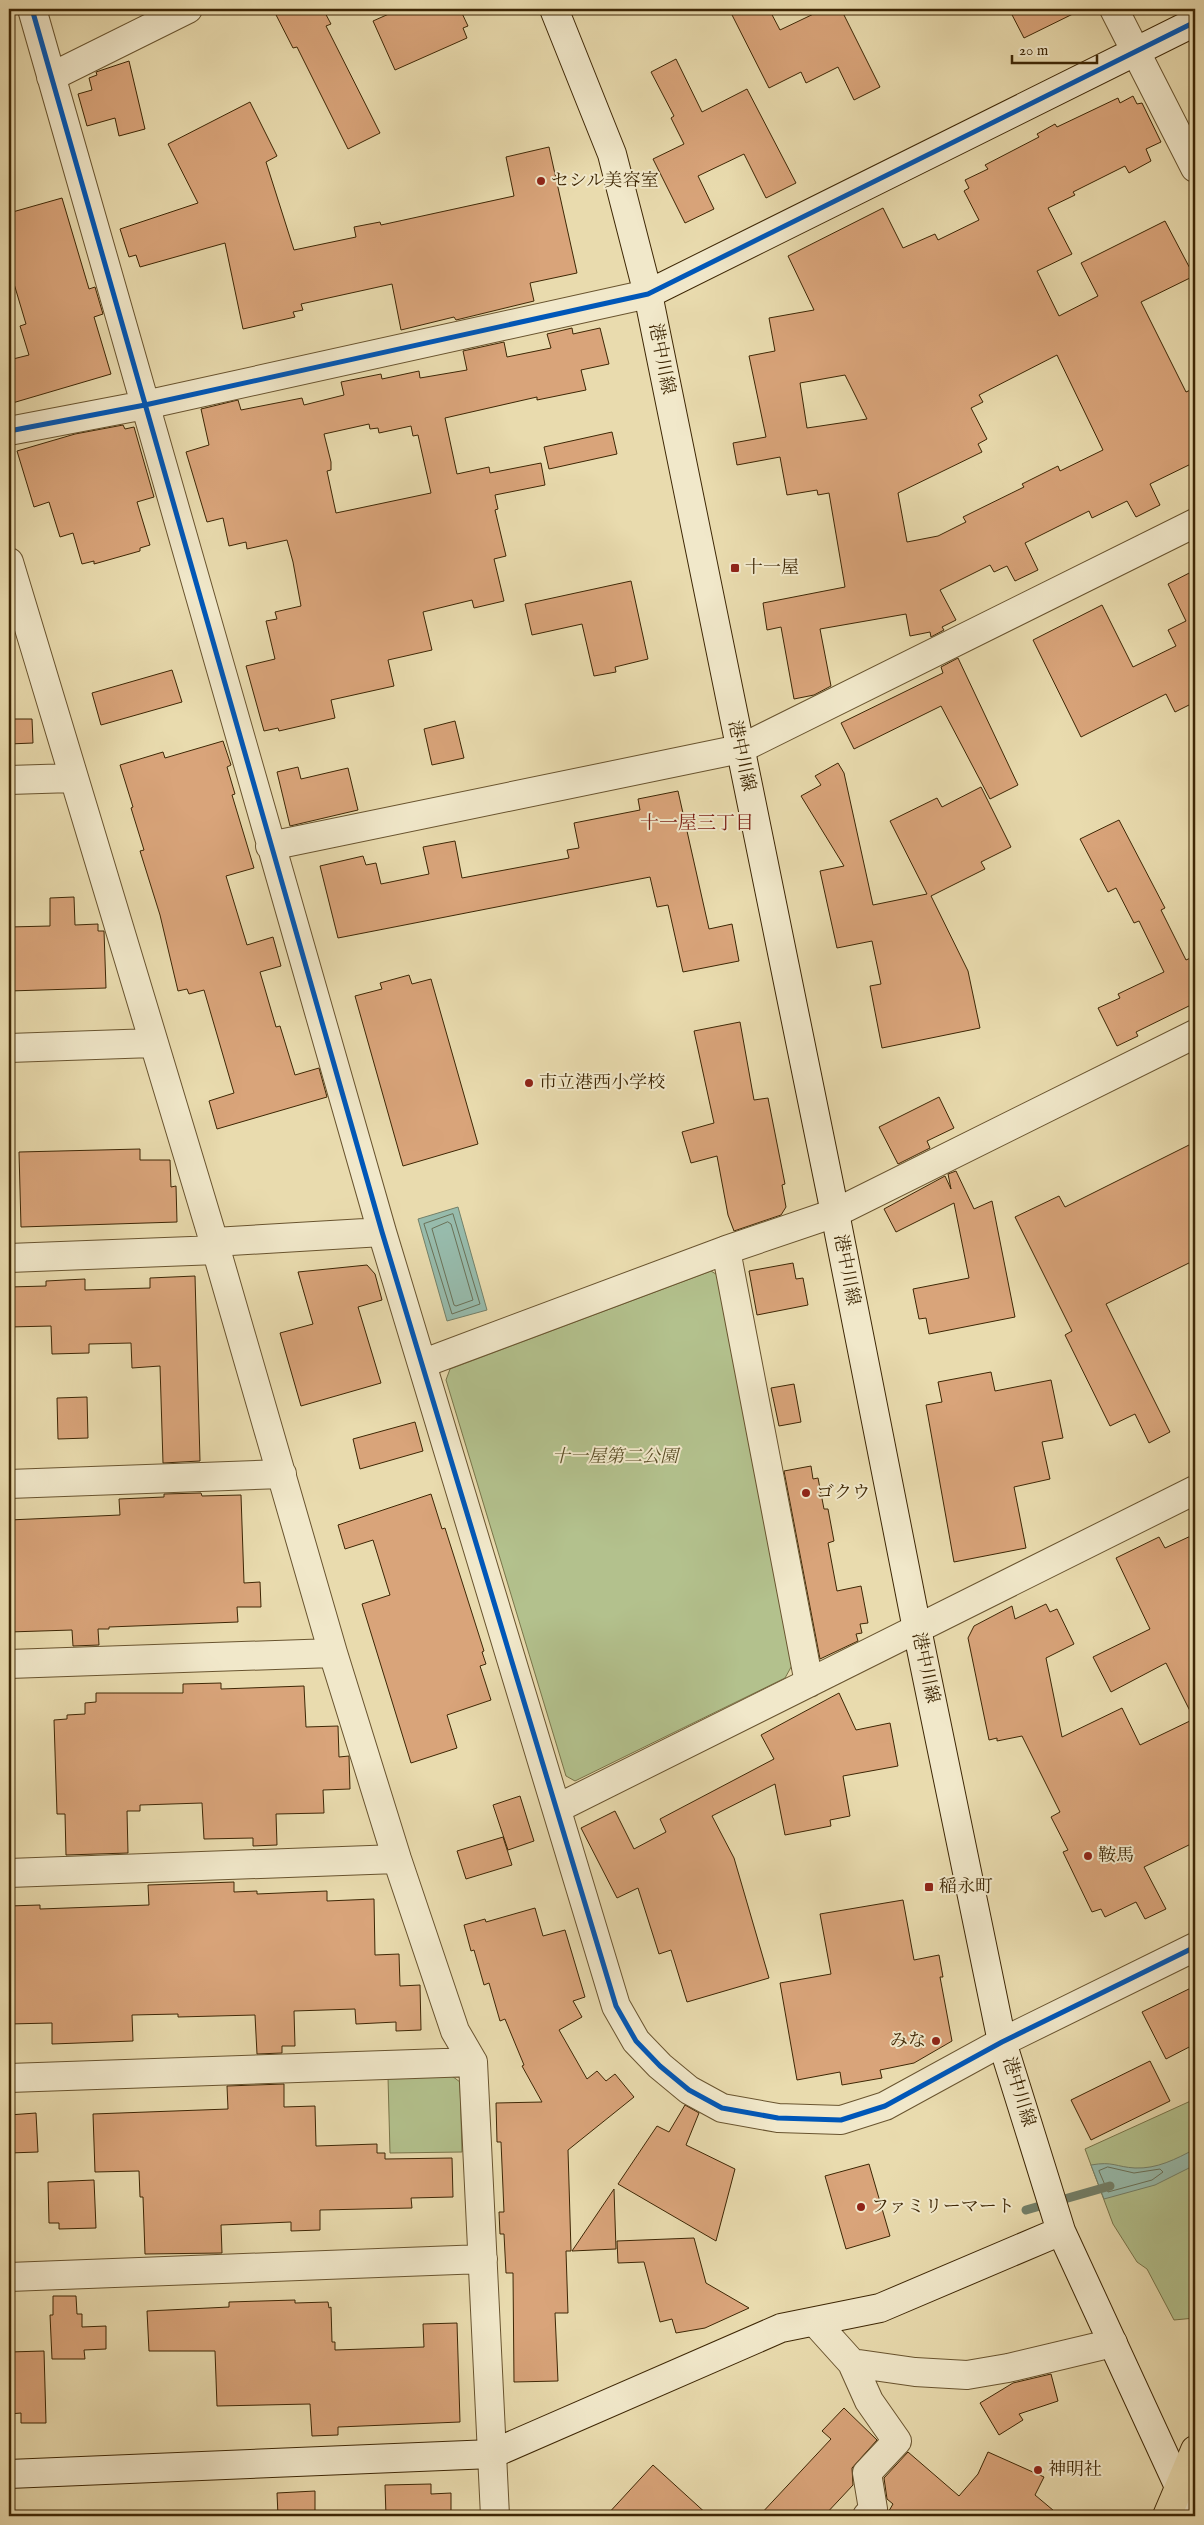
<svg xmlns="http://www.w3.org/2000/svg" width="1204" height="2525" font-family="'IM FELL English','Noto Serif JP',serif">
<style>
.green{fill:#b3c18d;stroke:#787449}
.water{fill:#97bbac;stroke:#738069}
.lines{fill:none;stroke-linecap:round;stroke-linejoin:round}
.shore{stroke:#6a7158;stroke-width:1}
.stream{stroke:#738069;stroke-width:9}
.building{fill:#d9a47a;stroke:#3e2705;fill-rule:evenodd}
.street-casing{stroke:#69542f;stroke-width:30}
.secondary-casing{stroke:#3e2705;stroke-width:30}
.primary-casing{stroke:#3e2705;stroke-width:30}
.street{stroke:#f1e8ca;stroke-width:28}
.secondary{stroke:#f1e8ca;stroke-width:28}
.primary{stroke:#e9dbae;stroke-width:28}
.cycleway-casing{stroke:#f1e8ca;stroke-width:8}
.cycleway{stroke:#0057b8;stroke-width:5}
.poi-dot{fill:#8f2418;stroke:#f1e8ca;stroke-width:2}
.labels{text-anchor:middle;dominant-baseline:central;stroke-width:4;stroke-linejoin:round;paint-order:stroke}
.poi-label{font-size:18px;fill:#3e2705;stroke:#f1e8ca;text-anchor:start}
.street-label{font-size:18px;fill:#3e2705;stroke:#f1e8ca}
.park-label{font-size:18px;font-style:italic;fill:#5b4e27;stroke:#f1e8ca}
.neighbourhood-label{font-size:19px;fill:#7a1f14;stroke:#f1e8ca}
</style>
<rect width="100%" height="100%" fill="#e9dbae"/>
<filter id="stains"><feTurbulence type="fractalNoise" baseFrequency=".004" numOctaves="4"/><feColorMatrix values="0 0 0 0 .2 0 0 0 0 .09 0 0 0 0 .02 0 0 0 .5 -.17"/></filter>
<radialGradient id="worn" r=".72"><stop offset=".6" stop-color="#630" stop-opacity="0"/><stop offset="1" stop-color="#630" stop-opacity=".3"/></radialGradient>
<path class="green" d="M 711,1271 L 724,1279 L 795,1660 L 785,1678 L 575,1781 L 566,1776 L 446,1380 L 450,1369 Z
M 452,2076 L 460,2082 L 462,2152 L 390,2153 L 388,2077 Z
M 1195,2099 L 1195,2318 L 1174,2320 L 1147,2269 L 1137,2262 L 1113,2224 L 1085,2149 Z"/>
<path class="water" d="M 458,1207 L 487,1310 L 447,1321 L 418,1219 Z
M 1195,2149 L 1195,2165 L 1155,2185 L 1104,2199 L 1091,2165 C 1113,2161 1116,2167 1135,2168 C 1157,2169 1176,2159 1195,2149 Z"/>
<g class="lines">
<path class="shore" d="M 453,1214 L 480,1304 L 452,1314 L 424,1224 Z
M 448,1222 L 451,1224 L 473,1300 L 456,1306 L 454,1305 L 432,1229 Z
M 1108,2167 L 1134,2173 L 1160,2169 L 1163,2172 L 1152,2180 L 1108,2192 L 1099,2171 Z"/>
<path class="stream" d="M 1026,2210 L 1110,2186"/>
</g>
<path class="building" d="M 273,9 L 323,9 L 331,24 L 326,26 L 380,133 L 348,149 L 297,47 L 293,48 Z
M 400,9 L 460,9 L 468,26 L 463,28 L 467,38 L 395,70 L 373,21 Z
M 729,9 L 769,9 L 780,30 L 824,9 L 841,9 L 880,87 L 854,100 L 838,67 L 806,83 L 801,72 L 769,88 Z
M 1009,9 L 1083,9 L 1024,38 Z
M 676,59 L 702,112 L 747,89 L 796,183 L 766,198 L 744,154 L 698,176 L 714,209 L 685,223 L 653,159 L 684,144 L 671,118 L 674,116 L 651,72 Z
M 129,61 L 145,129 L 119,136 L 115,118 L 87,126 L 78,94 L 92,90 L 89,78 L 97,75 L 96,72 Z
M 1133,96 L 1137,104 L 1142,103 L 1161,142 L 1146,149 L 1151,161 L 1129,173 L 1125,166 L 1073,192 L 1075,195 L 1048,208 L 1072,254 L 1037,271 L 1059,316 L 1098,296 L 1081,263 L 1165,221 L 1194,276 L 1141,302 L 1186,392 L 1195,388 L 1195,462 L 1150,484 L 1160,505 L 1136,517 L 1127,501 L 1092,518 L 1089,511 L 1025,543 L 1038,570 L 1015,581 L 1007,566 L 994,572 L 990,565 L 940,590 L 956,620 L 942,627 L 944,630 L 931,637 L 930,632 L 910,636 L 906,614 L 820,629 L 831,686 L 814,695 L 794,699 L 781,627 L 767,630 L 763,603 L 845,587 L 829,493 L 818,495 L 817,490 L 787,495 L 780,457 L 737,465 L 733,443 L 766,437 L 749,356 L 775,351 L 769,318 L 814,310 L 788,256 L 883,208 L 903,248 L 935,234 L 938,240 L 979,220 L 964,191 L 969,188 L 965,180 L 988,169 L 985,165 L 1039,137 L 1037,134 L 1055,124 L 1057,127 L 1118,98 L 1120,103 ZM 1057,355 L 1103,450 L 1060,471 L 1058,466 L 1022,484 L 1024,487 L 963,517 L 966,522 L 938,536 L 907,542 L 898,493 L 982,452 L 978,444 L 987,439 L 971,408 L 983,402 L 979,395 ZM 845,375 L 867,419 L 807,428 L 800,383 Z
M 250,102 L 277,156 L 266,162 L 294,250 L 356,237 L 354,227 L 380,222 L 381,225 L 514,196 L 506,157 L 549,147 L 577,273 L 530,283 L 534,301 L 456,320 L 454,317 L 401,330 L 392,284 L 301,304 L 303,310 L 293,312 L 295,317 L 243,329 L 225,243 L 140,267 L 136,255 L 129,257 L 120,229 L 198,203 L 168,144 Z
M 62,198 L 89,289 L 95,287 L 103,314 L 94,317 L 111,374 L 9,404 L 9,360 L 29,355 L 20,326 L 26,324 L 9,267 L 9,213 Z
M 572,328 L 573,334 L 600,328 L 609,364 L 581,370 L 586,390 L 537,400 L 537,397 L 445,418 L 457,474 L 489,467 L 490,473 L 541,463 L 545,485 L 495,495 L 498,509 L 495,510 L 506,556 L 494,559 L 504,601 L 474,608 L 472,600 L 423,612 L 432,650 L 388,660 L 394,686 L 331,700 L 335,718 L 279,731 L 278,728 L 264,731 L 246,666 L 275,659 L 266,621 L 277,619 L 275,612 L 301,606 L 293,562 L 287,540 L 247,549 L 246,542 L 229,546 L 223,518 L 207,522 L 186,452 L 209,445 L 201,409 L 238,400 L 241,410 L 302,398 L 304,405 L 344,395 L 341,382 L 381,374 L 382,379 L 419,371 L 420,378 L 467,370 L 463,351 L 504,342 L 507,357 L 551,348 L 547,334 ZM 369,424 L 370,429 L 378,428 L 379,433 L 411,426 L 413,436 L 418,435 L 431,493 L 336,513 L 327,471 L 331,470 L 331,462 L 324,434 Z
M 123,425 L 125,429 L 134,427 L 154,497 L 137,502 L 150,545 L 140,548 L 140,551 L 94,564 L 94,561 L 82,564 L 73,533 L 60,537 L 49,502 L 34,507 L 17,451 L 75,434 Z
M 612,432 L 617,454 L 549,469 L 544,447 Z
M 1195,570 L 1195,702 L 1175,712 L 1166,694 L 1081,737 L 1033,640 L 1102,605 L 1133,667 L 1176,646 L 1168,630 L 1186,621 L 1168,584 Z
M 631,581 L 648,659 L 615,667 L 616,672 L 594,676 L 582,624 L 532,635 L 525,604 Z
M 958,658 L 1018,785 L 990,799 L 941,706 L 854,749 L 841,723 L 943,673 L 941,667 Z
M 172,670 L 182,702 L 101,725 L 92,693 Z
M 9,719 L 32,719 L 33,743 L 9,744 Z
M 455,721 L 464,758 L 432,765 L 424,729 Z
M 223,741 L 231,765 L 227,767 L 235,794 L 232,795 L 254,868 L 226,876 L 247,945 L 273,937 L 281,966 L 260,972 L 276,1027 L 280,1026 L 295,1075 L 319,1068 L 327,1097 L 217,1129 L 209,1101 L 234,1093 L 204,990 L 189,994 L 187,989 L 178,991 L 160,915 L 140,851 L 144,850 L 131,808 L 133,807 L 120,765 L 163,752 L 165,758 Z
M 838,763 L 844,773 L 873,905 L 927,894 L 890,821 L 937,798 L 942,807 L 981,787 L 1011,847 L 981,862 L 985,869 L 931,896 L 968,971 L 980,1028 L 882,1048 L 870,986 L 881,984 L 872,941 L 837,948 L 820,871 L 844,866 L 801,796 L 821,785 L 815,776 Z
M 298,767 L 301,779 L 348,768 L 358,810 L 290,826 L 277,772 Z
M 678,791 L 709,929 L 732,924 L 739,961 L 683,972 L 668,905 L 657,907 L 650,877 L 338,938 L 320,866 L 363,856 L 366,865 L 376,863 L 381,884 L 429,874 L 423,847 L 455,841 L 462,878 L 569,858 L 567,850 L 579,848 L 574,823 L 640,810 L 638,799 Z
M 1119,820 L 1165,908 L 1161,910 L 1186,960 L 1195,956 L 1195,1003 L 1136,1032 L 1138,1036 L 1117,1046 L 1098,1008 L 1120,998 L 1118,994 L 1164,972 L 1139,921 L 1134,923 L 1116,888 L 1108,892 L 1080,839 Z
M 74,897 L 75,925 L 98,924 L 98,931 L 104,931 L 106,988 L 9,991 L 9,927 L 50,926 L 50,898 Z
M 409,975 L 412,984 L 431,979 L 478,1144 L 403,1166 L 355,996 L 382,989 L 380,983 Z
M 740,1022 L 754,1100 L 768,1098 L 785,1184 L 782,1185 L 786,1207 L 781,1215 L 734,1231 L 728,1215 L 717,1156 L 691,1163 L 682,1132 L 714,1123 L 694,1031 Z
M 939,1097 L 954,1128 L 927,1141 L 930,1148 L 898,1164 L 879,1127 Z
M 1195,1142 L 1195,1260 L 1106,1304 L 1170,1432 L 1149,1443 L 1135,1414 L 1110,1426 L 1065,1335 L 1072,1331 L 1015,1217 L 1059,1196 L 1065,1207 Z
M 140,1149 L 140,1160 L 170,1160 L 171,1187 L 176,1186 L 177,1222 L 21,1227 L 19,1152 Z
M 956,1171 L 974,1209 L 992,1201 L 1015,1317 L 929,1334 L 926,1318 L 919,1319 L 913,1289 L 969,1278 L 954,1203 L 896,1232 L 884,1209 L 945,1176 L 951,1189 L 948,1174 Z
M 793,1263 L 796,1279 L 803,1278 L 808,1305 L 757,1315 L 749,1271 Z
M 367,1265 L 375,1274 L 382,1300 L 358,1307 L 381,1383 L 301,1406 L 280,1333 L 313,1324 L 298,1272 Z
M 195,1276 L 200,1461 L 163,1463 L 160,1366 L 132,1368 L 131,1343 L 89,1344 L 89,1353 L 52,1354 L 51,1326 L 9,1327 L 9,1287 L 46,1286 L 46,1281 L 85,1279 L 85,1290 L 150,1288 L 150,1278 Z
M 991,1372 L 995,1391 L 1051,1380 L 1063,1438 L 1042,1442 L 1050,1479 L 1014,1487 L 1026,1548 L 954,1562 L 926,1405 L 942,1402 L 938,1382 Z
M 794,1384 L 801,1422 L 779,1426 L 771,1388 Z
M 87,1397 L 88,1438 L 58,1439 L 57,1398 Z
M 415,1422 L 423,1451 L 360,1469 L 353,1439 Z
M 811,1466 L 813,1479 L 818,1478 L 824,1509 L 828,1509 L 834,1541 L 828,1543 L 837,1591 L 861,1586 L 868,1623 L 860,1624 L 862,1633 L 856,1634 L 858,1641 L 820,1659 L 784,1471 Z
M 201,1493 L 202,1496 L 241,1495 L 244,1583 L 260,1582 L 261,1607 L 237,1607 L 238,1622 L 109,1627 L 109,1629 L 98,1629 L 99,1645 L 73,1646 L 72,1630 L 9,1632 L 9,1520 L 120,1515 L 119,1499 L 164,1497 L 164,1494 Z
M 431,1494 L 442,1529 L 445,1528 L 484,1651 L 482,1652 L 486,1664 L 480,1666 L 491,1700 L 447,1715 L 457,1748 L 411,1763 L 362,1604 L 390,1595 L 373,1540 L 345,1549 L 338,1525 Z
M 1195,1534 L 1195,1842 L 1144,1867 L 1166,1909 L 1145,1919 L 1136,1902 L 1105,1917 L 1101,1909 L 1092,1912 L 1063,1852 L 1068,1850 L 1051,1817 L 1060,1812 L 1022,1736 L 997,1741 L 997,1738 L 989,1740 L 968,1638 L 974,1626 L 1012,1606 L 1015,1619 L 1046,1604 L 1050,1612 L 1057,1609 L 1074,1644 L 1046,1658 L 1062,1737 L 1122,1708 L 1140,1745 L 1194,1719 L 1166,1663 L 1111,1692 L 1093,1657 L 1150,1629 L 1116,1558 L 1159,1537 L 1165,1548 Z
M 221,1683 L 221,1689 L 304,1686 L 306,1727 L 338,1726 L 339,1757 L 349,1756 L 350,1789 L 323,1790 L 324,1813 L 276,1814 L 277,1845 L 253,1846 L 253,1838 L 204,1839 L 202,1803 L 140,1805 L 140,1811 L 127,1811 L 128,1853 L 66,1855 L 65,1814 L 57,1814 L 54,1720 L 67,1719 L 67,1715 L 85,1714 L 85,1703 L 96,1702 L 96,1693 L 183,1693 L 183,1684 Z
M 839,1693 L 856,1730 L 890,1723 L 898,1766 L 843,1776 L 850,1816 L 830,1820 L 831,1826 L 785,1835 L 775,1784 L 712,1816 L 734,1858 L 769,1978 L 687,2002 L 671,1950 L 659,1954 L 638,1888 L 617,1898 L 581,1828 L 615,1811 L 634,1849 L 666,1832 L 660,1819 L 774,1759 L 761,1735 Z
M 520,1796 L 534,1841 L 508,1850 L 493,1805 Z
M 503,1837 L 512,1865 L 466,1879 L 457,1851 Z
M 234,1882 L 234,1892 L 257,1891 L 257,1894 L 327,1891 L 327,1901 L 374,1899 L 375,1955 L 399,1954 L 400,1986 L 420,1985 L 421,2030 L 396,2031 L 396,2022 L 356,2024 L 355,2009 L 294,2011 L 295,2046 L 282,2046 L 282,2053 L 257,2054 L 255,2015 L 178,2017 L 178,2014 L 132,2015 L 133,2041 L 52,2044 L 52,2023 L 9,2024 L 9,1906 L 40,1905 L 40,1909 L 149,1905 L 148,1885 Z
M 903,1900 L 914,1960 L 939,1955 L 943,1977 L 940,1977 L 952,2041 L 914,2063 L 880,2070 L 882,2078 L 842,2085 L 840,2072 L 797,2080 L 780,1983 L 831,1974 L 820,1914 Z
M 535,1908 L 543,1936 L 565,1930 L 585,1997 L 573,2001 L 582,2017 L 559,2030 L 587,2079 L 597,2071 L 606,2081 L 615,2074 L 634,2097 L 568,2150 L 571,2251 L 566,2251 L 568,2313 L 555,2313 L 558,2381 L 514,2382 L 513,2273 L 506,2273 L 504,2234 L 500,2234 L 499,2212 L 504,2212 L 501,2142 L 497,2142 L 496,2103 L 542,2102 L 522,2066 L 524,2065 L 505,2019 L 500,2021 L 489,1983 L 484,1985 L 474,1950 L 471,1951 L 464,1925 L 485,1919 L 486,1922 Z
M 1195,1986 L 1195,2044 L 1166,2059 L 1142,2012 Z
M 1150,2061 L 1170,2101 L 1091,2140 L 1071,2100 Z
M 284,2084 L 284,2107 L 315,2106 L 316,2146 L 377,2144 L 377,2153 L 385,2153 L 385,2159 L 452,2158 L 453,2197 L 411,2198 L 412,2208 L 320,2210 L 320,2230 L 291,2231 L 291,2222 L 221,2225 L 222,2253 L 145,2254 L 143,2197 L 140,2197 L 139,2171 L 95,2172 L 93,2114 L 228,2109 L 227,2086 Z
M 685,2105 L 699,2113 L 686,2145 L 735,2169 L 716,2241 L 618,2184 L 657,2126 L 669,2132 Z
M 36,2113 L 38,2152 L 9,2153 L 9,2115 Z
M 869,2164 L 890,2236 L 846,2249 L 825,2176 Z
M 94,2180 L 96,2228 L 59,2229 L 59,2223 L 49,2223 L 48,2182 Z
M 614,2189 L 616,2249 L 572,2251 Z
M 694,2238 L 706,2283 L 749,2308 L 705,2328 L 676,2333 L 672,2319 L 660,2322 L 644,2262 L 618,2263 L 617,2241 Z
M 53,2296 L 76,2296 L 77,2314 L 82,2314 L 82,2327 L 106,2326 L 106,2349 L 84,2350 L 85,2359 L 52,2359 L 50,2315 L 53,2315 Z
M 295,2300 L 295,2303 L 328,2302 L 329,2308 L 331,2307 L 332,2342 L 335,2342 L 335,2350 L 424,2347 L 423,2324 L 457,2323 L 460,2422 L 338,2427 L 338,2435 L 312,2436 L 310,2404 L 217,2406 L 215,2351 L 149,2351 L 147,2311 L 229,2307 L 229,2302 Z
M 44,2351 L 46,2423 L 21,2423 L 21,2413 L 9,2414 L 9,2352 Z
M 1051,2374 L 1058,2401 L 1019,2414 L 1023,2420 L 999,2435 L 980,2403 L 1013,2383 Z
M 844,2408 L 877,2440 L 852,2468 L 853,2485 L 824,2516 L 759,2516 L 831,2439 L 822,2431 Z
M 908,2452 L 959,2496 L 978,2474 L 988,2452 L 1044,2477 L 1035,2495 L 1060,2516 L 886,2516 L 893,2504 L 887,2499 L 884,2478 Z
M 653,2465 L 709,2516 L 606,2516 Z
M 431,2484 L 431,2494 L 451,2493 L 451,2516 L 386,2516 L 385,2485 Z
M 315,2491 L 315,2516 L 278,2516 L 277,2493 Z"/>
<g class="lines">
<g class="street-casing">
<path id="street" d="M 32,9 L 382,1232 L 616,2006 L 636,2041 L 660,2066 L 689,2090 L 722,2108 L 778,2118 L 841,2120 L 885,2106 L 1002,2042 L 1195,1947
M 1114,9 L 1195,168
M 51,77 L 188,9
M 9,431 L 145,405 L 648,294
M 9,562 L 214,1242 L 333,1653 L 397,1859 L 455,2031 L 473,2062 L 495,2516
M 9,780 L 73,778
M 270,846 L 740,749 L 1195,523
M 9,1048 L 153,1043
M 214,1242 L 382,1232
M 726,1250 L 809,1683
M 9,1258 L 217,1250
M 424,1363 L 726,1250 L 835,1213 L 1195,1034
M 9,1484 L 282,1474
M 9,1664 L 333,1653
M 558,1808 L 1195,1490
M 9,1873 L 397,1859
M 9,2078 L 473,2062
M 9,2277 L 483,2259
M 815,2322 L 852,2363 L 869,2401 L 897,2441 L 867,2473 L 873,2509 L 867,2516
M 852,2363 L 915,2372 L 967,2375 L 1008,2368 L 1113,2343"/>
</g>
<g class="secondary-casing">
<path id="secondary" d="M 554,9 L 612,154 L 648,294 L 835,1213 L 917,1629 L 1002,2042 L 1061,2231 L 1180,2489 L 1186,2516
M 648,294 L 1195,22
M 9,2474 L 492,2454 L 781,2328 L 880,2308 L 1061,2231"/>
</g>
<g class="primary-casing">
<path id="primary" d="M 1167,2516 L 1195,2450"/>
</g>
<use href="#street" class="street"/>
<use href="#secondary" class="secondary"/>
<use href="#primary" class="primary"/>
<g class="cycleway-casing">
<path id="cycleway" d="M 32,9 L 382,1232 L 616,2006 L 636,2041 L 660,2066 L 689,2090 L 722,2108 L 778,2118 L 841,2120 L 885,2106 L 1002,2042 L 1195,1947
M 9,431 L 145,405 L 648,294 L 1195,22"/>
</g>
<use href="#cycleway" class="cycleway"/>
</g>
<g class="poi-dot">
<circle cx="541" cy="181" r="5"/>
<rect x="730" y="563" width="10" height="10" rx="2.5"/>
<circle cx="529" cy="1083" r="5"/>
<circle cx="806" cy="1493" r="5"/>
<circle cx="1088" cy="1856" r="5"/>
<rect x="924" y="1882" width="10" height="10" rx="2.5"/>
<circle cx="936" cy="2041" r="5"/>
<circle cx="861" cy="2207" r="5"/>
<circle cx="1038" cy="2470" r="5"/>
</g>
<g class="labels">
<g class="poi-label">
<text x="551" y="181">セシル美容室</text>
<text x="745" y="568">十一屋</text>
<text x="539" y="1083">市立港西小学校</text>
<text x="816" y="1493">ゴクウ</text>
<text x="1098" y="1856">鞍馬</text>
<text x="939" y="1887">稲永町</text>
<text x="926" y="2041" text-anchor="end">みな</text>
<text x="871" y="2207">ファミリーマート</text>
<text x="1048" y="2470">神明社</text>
</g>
<g class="street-label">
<text transform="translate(661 359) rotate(79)">港中川線</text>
<text transform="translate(741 756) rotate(78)">港中川線</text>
<text transform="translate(846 1270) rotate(79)">港中川線</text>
<text transform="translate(925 1668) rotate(78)">港中川線</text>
<text transform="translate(1018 2092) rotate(73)">港中川線</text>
</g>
<g class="park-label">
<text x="615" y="1457">十一屋第二公園</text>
</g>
<g class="neighbourhood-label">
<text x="697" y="824">十一屋三丁目</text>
</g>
</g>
<rect width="1204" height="2525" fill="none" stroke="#e9dbae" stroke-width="30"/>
<rect x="10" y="10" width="1184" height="2505" fill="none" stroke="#3e2705" stroke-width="2.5"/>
<rect x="15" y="15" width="1174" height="2495" fill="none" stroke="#3e2705"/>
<path d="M1012 55v8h85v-8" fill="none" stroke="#3e2705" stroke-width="2.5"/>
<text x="1019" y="55" font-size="15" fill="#3e2705" stroke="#f1e8ca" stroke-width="4" paint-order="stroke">20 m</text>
<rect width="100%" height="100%" filter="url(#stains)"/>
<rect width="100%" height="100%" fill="url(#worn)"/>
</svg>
